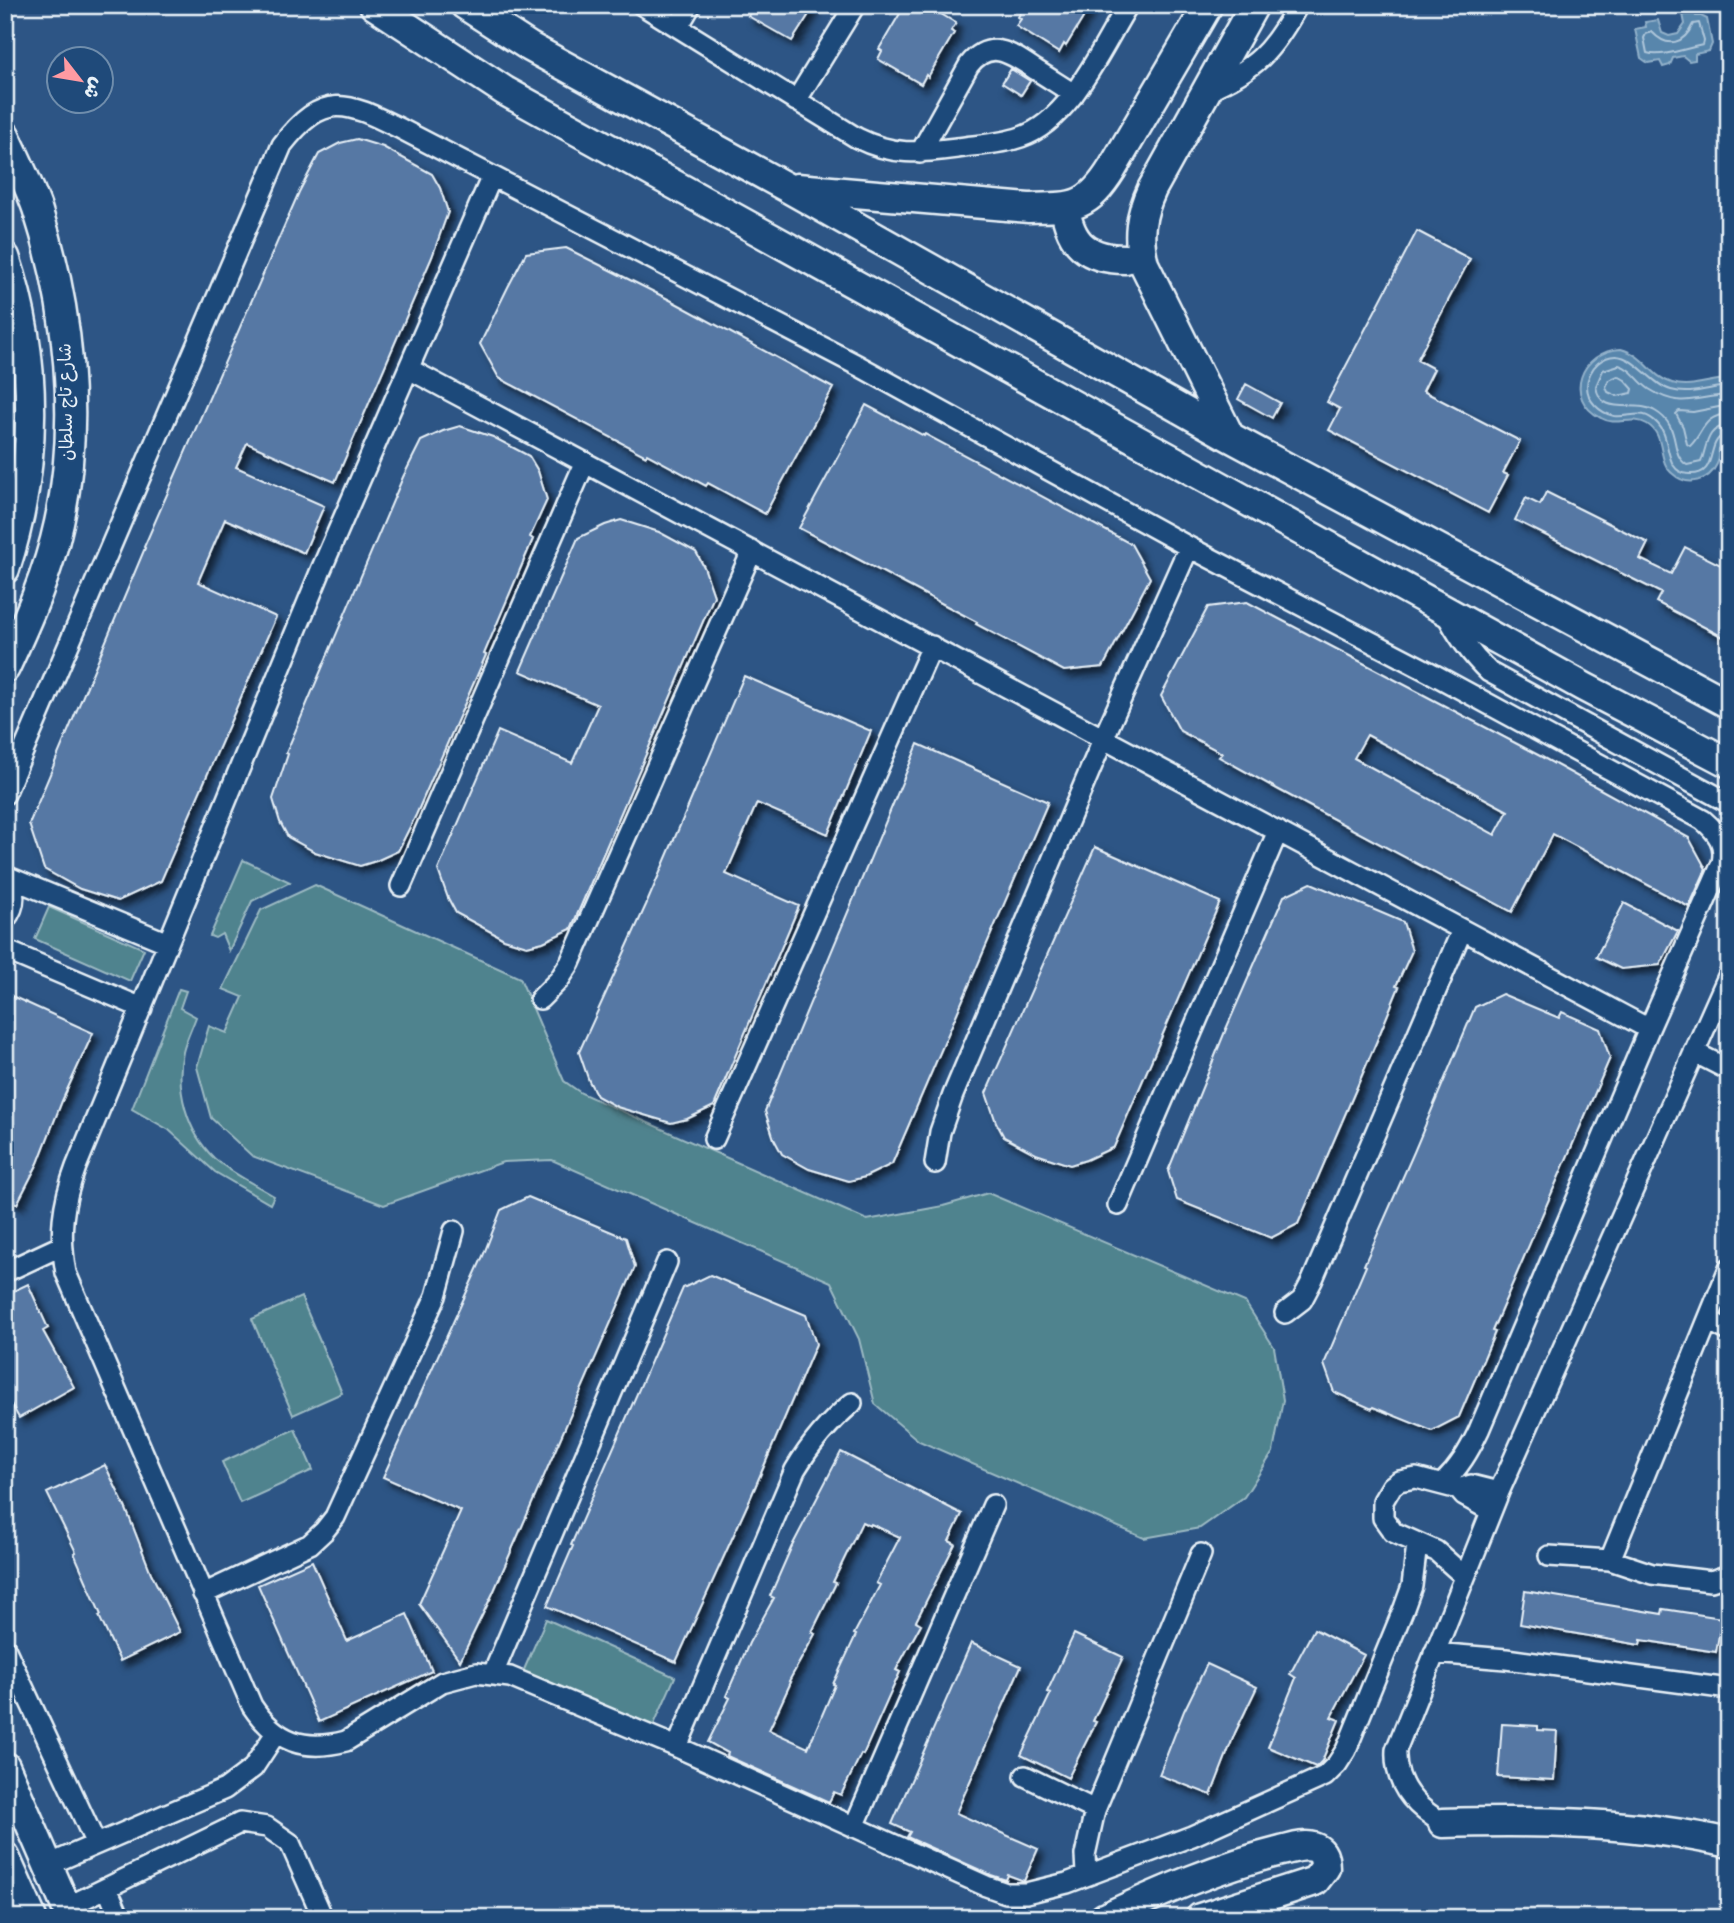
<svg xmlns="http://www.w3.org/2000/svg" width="1734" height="1923" font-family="'Balsamiq Sans','Playpen Sans Arabic',sans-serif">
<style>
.green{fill:#50838e;stroke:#9cbac3;stroke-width:2}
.water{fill:#5886ac;stroke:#92b1ca;stroke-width:2}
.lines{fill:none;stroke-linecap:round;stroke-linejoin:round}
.shore{stroke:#aec6da;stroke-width:2}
.building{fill:#5778a4;stroke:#e8f1f8;stroke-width:2;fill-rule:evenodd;filter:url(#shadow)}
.street-casing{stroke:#e8f1f8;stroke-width:24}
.secondary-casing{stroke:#e8f1f8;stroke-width:33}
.street{stroke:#1f4a7a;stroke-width:19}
.secondary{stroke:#1f4a7a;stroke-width:28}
.labels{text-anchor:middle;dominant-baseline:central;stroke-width:5;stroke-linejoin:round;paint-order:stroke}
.street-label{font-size:18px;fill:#e8f1f8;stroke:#1f4a7a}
</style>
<defs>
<filter id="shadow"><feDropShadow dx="5.5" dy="5.5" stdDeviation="3.5" flood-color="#0009"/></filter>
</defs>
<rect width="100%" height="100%" fill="#2d5585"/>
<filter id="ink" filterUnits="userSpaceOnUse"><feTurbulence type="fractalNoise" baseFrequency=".0143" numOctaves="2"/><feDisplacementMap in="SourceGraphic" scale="14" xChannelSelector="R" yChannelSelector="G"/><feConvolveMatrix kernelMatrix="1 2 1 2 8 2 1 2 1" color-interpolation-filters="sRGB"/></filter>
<g filter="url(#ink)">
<path class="green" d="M 243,860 L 290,882 L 252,901 L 229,951 L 222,934 L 215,938 L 210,936 Z
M 315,885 L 520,978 L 564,1081 L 581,1093 L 867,1220 L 943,1206 L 988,1193 L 1245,1302 L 1274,1347 L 1283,1400 L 1273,1452 L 1244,1497 L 1200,1528 L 1144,1538 L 919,1441 L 875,1404 L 859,1339 L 831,1282 L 552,1160 L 503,1162 L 384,1205 L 252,1156 L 211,1118 L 197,1067 L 209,1026 L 227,1033 L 243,997 L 223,989 L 261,910 Z
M 49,907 L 144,949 L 130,981 L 35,939 Z
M 179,989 L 186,991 L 180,1008 L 196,1017 C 192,1028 186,1040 183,1052 C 175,1089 187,1132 214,1158 C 231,1173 254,1184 274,1196 L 270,1204 L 215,1172 L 169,1130 L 132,1109 Z
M 301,1297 L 342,1393 L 293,1415 L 252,1319 Z
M 295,1429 L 313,1470 L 240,1503 L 222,1462 Z
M 546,1619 L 675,1677 L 652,1729 L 523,1672 Z"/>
<path class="water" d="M 1695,12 L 1696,16 L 1701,16 L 1707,19 L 1712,44 L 1709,51 L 1695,54 L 1695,60 L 1689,61 L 1683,56 L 1673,58 L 1670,65 L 1663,67 L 1660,61 L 1648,63 L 1641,58 L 1635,29 L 1646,27 L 1645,22 L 1658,20 L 1662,33 L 1669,36 L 1678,34 L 1685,24 L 1683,14 Z
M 1621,349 C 1645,355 1651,377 1672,383 C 1692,389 1709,379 1729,379 L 1729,439 L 1719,449 C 1718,455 1720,459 1717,464 C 1709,482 1687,487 1673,474 C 1656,461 1667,436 1647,424 C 1632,415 1616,427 1601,418 C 1562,398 1581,351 1621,349 Z"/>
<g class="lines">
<path class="shore" d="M 1699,23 L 1704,41 L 1703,45 C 1687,48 1661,58 1647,53 L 1644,38 L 1646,34 L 1652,32 C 1668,49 1684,44 1693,24 Z
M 1618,376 L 1625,380 L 1633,389 L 1632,393 L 1617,396 L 1608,392 L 1606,387 L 1609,380 Z
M 1729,386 C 1709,387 1692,396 1671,390 C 1646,383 1627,339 1598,363 C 1592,368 1587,378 1587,386 C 1587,401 1600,413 1614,416 C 1632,418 1642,407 1658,424 C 1672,438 1663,473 1689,474 C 1722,476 1702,437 1729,434
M 1729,395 C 1696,396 1682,410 1649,389 C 1637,381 1633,369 1619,365 L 1603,370 L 1596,386 C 1600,418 1636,399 1655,411 C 1683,427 1668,453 1687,465 L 1701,462 C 1707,446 1706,427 1729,425
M 1729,405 L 1693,412 L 1679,411 L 1676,414 L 1683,427 L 1687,444 L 1690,446 C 1704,433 1702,415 1729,414"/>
</g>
<path class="building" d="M 755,5 L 815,5 L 792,41 L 748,16 Z
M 905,5 L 926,5 L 956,23 L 951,31 L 954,33 L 928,77 L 926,75 L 921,84 L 878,59 L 882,51 L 879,49 Z
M 1025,5 L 1091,5 L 1066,46 L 1064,44 L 1059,53 L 1016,26 L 1021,19 L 1018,17 Z
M 1011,69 L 1030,81 L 1021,95 L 1002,83 Z
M 357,139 L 383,147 L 432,174 L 440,188 L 448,212 L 432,257 L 335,482 L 247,443 L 236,467 L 324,506 L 304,553 L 225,519 L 198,582 L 276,617 L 161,881 L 118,901 L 80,889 L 44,869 L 29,824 L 145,548 L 144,547 L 299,192 L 319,154 L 340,143 Z
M 1417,231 L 1470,259 L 1417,360 L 1434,369 L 1423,391 L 1520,441 L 1503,473 L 1508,475 L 1488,513 L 1329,430 L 1340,409 L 1327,402 Z
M 566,248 L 670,300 L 833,388 L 765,514 L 708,483 L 706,486 L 647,454 L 646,456 L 499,378 L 480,344 L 508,287 L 526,253 Z
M 1246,384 L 1280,403 L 1272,418 L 1238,399 Z
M 866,405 L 924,436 L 925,434 L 1131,544 L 1150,578 L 1103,667 L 1064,671 L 976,624 L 977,622 L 799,528 Z
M 460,426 L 493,437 L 529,456 L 538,471 L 547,500 L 530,537 L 533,539 L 484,654 L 486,655 L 416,815 L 398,851 L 376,861 L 360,866 L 315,852 L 288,837 L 280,822 L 273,799 L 288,754 L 286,753 L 403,477 L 421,441 L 443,431 Z
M 1546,492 L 1648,543 L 1640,559 L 1671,574 L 1685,547 L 1729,569 L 1729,640 L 1656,602 L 1661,593 L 1515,520 L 1526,498 L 1540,505 Z
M 621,520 L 659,532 L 696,552 L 704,567 L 714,596 L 571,929 L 543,942 L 527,946 L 504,939 L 456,913 L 448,898 L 438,870 L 498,731 L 572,763 L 598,705 L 520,671 L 578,538 L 605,525 Z
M 1247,602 L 1540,756 L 1689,838 L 1706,869 L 1689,907 L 1553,834 L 1512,912 L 1452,880 L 1451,882 L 1279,790 L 1219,757 L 1222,753 L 1180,731 L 1161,696 L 1208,607 ZM 1367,735 L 1508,811 L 1495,835 L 1354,758 Z
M 744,676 L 871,731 L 828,834 L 757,803 L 726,874 L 799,906 L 714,1106 L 687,1119 L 671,1123 L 617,1107 L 597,1096 L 589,1081 L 579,1052 L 646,905 Z
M 918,744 L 1048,802 L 892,1164 L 865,1177 L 849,1181 L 809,1169 L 782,1154 L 774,1139 L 765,1111 Z
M 1095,847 L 1220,902 L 1114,1147 L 1086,1160 L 1070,1165 L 1036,1154 L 1004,1137 L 996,1122 L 986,1093 Z
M 1311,883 L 1403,922 L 1412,951 L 1396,986 L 1399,987 L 1378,1038 L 1298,1224 L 1271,1238 L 1177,1200 L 1168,1171 L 1226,1029 L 1284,896 Z
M 1624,903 L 1678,931 L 1660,965 L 1621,969 L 1596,957 Z
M 5,993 L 93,1033 L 62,1101 L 38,1163 L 17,1204 L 5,1198 Z
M 1502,994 L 1559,1018 L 1562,1012 L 1600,1029 L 1610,1058 L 1492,1331 L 1495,1332 L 1459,1417 L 1432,1431 L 1373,1407 L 1372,1409 L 1334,1392 L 1324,1364 L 1366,1266 L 1364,1265 L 1414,1152 L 1475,1007 Z
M 528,1197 L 626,1238 L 635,1267 L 493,1593 L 460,1661 L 419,1604 L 461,1511 L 383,1477 L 483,1256 L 501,1210 Z
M 710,1275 L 806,1315 L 816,1344 L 750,1499 L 676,1662 L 547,1606 L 573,1546 L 571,1545 L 683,1288 Z
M 28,1284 L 48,1328 L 43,1331 L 74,1387 L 19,1418 L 5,1393 L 5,1295 Z
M 841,1452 L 962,1514 L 949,1541 L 955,1544 L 916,1621 L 921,1624 L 896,1670 L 900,1672 L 863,1755 L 861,1754 L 841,1795 L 834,1792 L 829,1802 L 727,1756 L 728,1753 L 708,1742 L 730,1698 L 726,1696 L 749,1643 L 774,1598 L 770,1596 L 791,1548 ZM 862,1522 L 870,1526 L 871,1524 L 900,1537 L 876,1583 L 880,1585 L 854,1634 L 856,1635 L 833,1684 L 835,1685 L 808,1748 L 769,1730 L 791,1682 L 789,1681 L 815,1634 L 812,1632 L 836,1583 L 833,1582 Z
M 105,1465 L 126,1509 L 151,1573 L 180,1632 L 120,1661 L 99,1616 L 101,1615 L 74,1553 L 76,1552 L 47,1493 Z
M 312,1561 L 347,1641 L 407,1614 L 432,1671 L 319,1722 L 258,1585 Z
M 1525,1591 L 1662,1614 L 1663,1609 L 1722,1618 L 1716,1652 L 1641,1640 L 1640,1645 L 1520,1624 Z
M 1314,1629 L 1364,1655 L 1331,1717 L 1339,1720 L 1322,1761 L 1316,1767 L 1268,1747 L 1296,1678 L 1290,1674 Z
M 1074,1634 L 1123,1657 L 1093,1721 L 1096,1722 L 1068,1778 L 1021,1755 L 1051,1693 L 1047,1692 Z
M 971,1643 L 1021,1666 L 956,1813 L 1038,1849 L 1024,1881 L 1008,1875 L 1006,1880 L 991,1875 L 907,1837 L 910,1832 L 892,1824 Z
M 1207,1664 L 1257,1687 L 1235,1733 L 1211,1795 L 1159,1775 L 1184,1711 Z
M 1502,1724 L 1538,1726 L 1538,1730 L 1557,1731 L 1554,1780 L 1498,1777 Z"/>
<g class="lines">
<g class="street-casing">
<path id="street" d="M 642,5 L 857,138 C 893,156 918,153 957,148 C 978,145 1001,144 1021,137 C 1071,120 1101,48 1128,5
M 678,27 L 691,5
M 1207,90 C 1256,69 1272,52 1298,5
M 796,101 L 855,5
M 920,153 L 969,65 C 991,37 1013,55 1036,70 C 1049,78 1061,86 1074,94
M 492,176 L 321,570 L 76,1167 C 62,1204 59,1234 66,1273 L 252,1706 C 276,1742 304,1752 346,1741 L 442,1682 L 476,1673 L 510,1677 L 677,1747 L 986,1886 L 1006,1893 L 1026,1893 L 1067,1883 L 1192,1836 L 1325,1776 L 1337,1764 L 1346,1750 L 1404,1608 L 1412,1586 L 1417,1544
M 409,369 L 1649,1029
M 1444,609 C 1456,634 1469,653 1489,672 L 1729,803
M 5,794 L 282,145 C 325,89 348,103 403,130 L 859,366 L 1189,547 L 1433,674 L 1703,820 C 1718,833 1726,844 1722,863 L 1649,1029 L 1479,1430 C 1469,1451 1459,1468 1442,1484
M 5,875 C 16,890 17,905 5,920
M 6,876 L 168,943
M 401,886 L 585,462
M 5,950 L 142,1008
M 540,999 L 559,980 L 570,963 L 752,551
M 1694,1052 L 1729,1070
M 714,1139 L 932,646
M 935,1163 L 940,1132 L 953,1095 L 1104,737 L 1189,547
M 1118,1205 L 1278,831
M 5,1272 L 61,1246
M 1285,1313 L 1302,1300 L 1312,1281 L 1462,930
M 1708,1320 L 1729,1331
M 1458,1489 L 1471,1485 L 1499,1492
M 1549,1556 L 1610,1560 L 1652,1574 L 1711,1581 L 1729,1575
M 1610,1560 L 1729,1268
M 1464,1576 L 1436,1551 L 1393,1532 L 1383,1518 L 1383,1501 L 1392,1486 L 1399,1481 L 1416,1478 L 1458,1489 L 1464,1496 L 1491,1511
M 203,1594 L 310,1544 L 324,1531 L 335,1517 L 436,1296 L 454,1231
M 5,1648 L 96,1844
M 1434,1653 L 1506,1659 L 1729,1689
M 493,1674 L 667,1262
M 677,1747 L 795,1470 C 811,1443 828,1423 852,1403
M 1025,1776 L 1095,1810
M 1443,1823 C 1415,1807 1394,1784 1396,1750 L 1499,1492 L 1729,974
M 854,1827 L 993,1505
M 48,1865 L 225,1789 L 253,1768 L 276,1733
M 1086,1874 L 1085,1855 L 1095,1810 L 1201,1554
M 107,1888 L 120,1918
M 67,1907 L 240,1823 L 267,1827 L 290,1843 L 323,1918"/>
</g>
<g class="secondary-casing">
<path id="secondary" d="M 374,5 L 505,91 L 1584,687 L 1729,763
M 465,5 L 530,47 L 786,187 L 1230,437 L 1729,704
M 5,135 C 16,159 28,183 37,208 C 69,307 81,421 59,523 C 48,574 27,621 5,668
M 797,188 L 1029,208 C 1073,207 1087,209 1112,169 L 1208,5
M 1065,207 C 1070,244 1088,259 1125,259
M 5,257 C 39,358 38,468 5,569
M 1230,437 L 1144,264 C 1137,236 1140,215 1152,189 L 1254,5
M 5,1766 L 71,1918
M 1443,1823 C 1539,1820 1635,1822 1729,1843
M 5,1857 L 32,1918
M 1104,1918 C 1162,1891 1220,1866 1281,1851 C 1291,1849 1303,1844 1313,1847 C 1323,1850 1325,1858 1325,1868 L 1315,1881 L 1200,1918"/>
</g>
<use href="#street" class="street"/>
<use href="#secondary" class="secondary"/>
</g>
</g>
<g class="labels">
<g class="street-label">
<text transform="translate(66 402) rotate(-91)">شارع تاج سلطان</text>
</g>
</g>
<rect width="1734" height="1923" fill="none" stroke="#1f4a7a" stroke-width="28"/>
<rect x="14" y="14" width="1706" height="1895" fill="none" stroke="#e8f1f8" stroke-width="2.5" filter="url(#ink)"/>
<g transform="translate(80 80) rotate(121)"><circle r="33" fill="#1f4a7a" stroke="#6f8dac" stroke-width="2"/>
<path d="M0-5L12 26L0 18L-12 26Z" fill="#ff9aa2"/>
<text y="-10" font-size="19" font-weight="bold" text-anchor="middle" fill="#e8f1f8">ش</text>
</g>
</svg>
